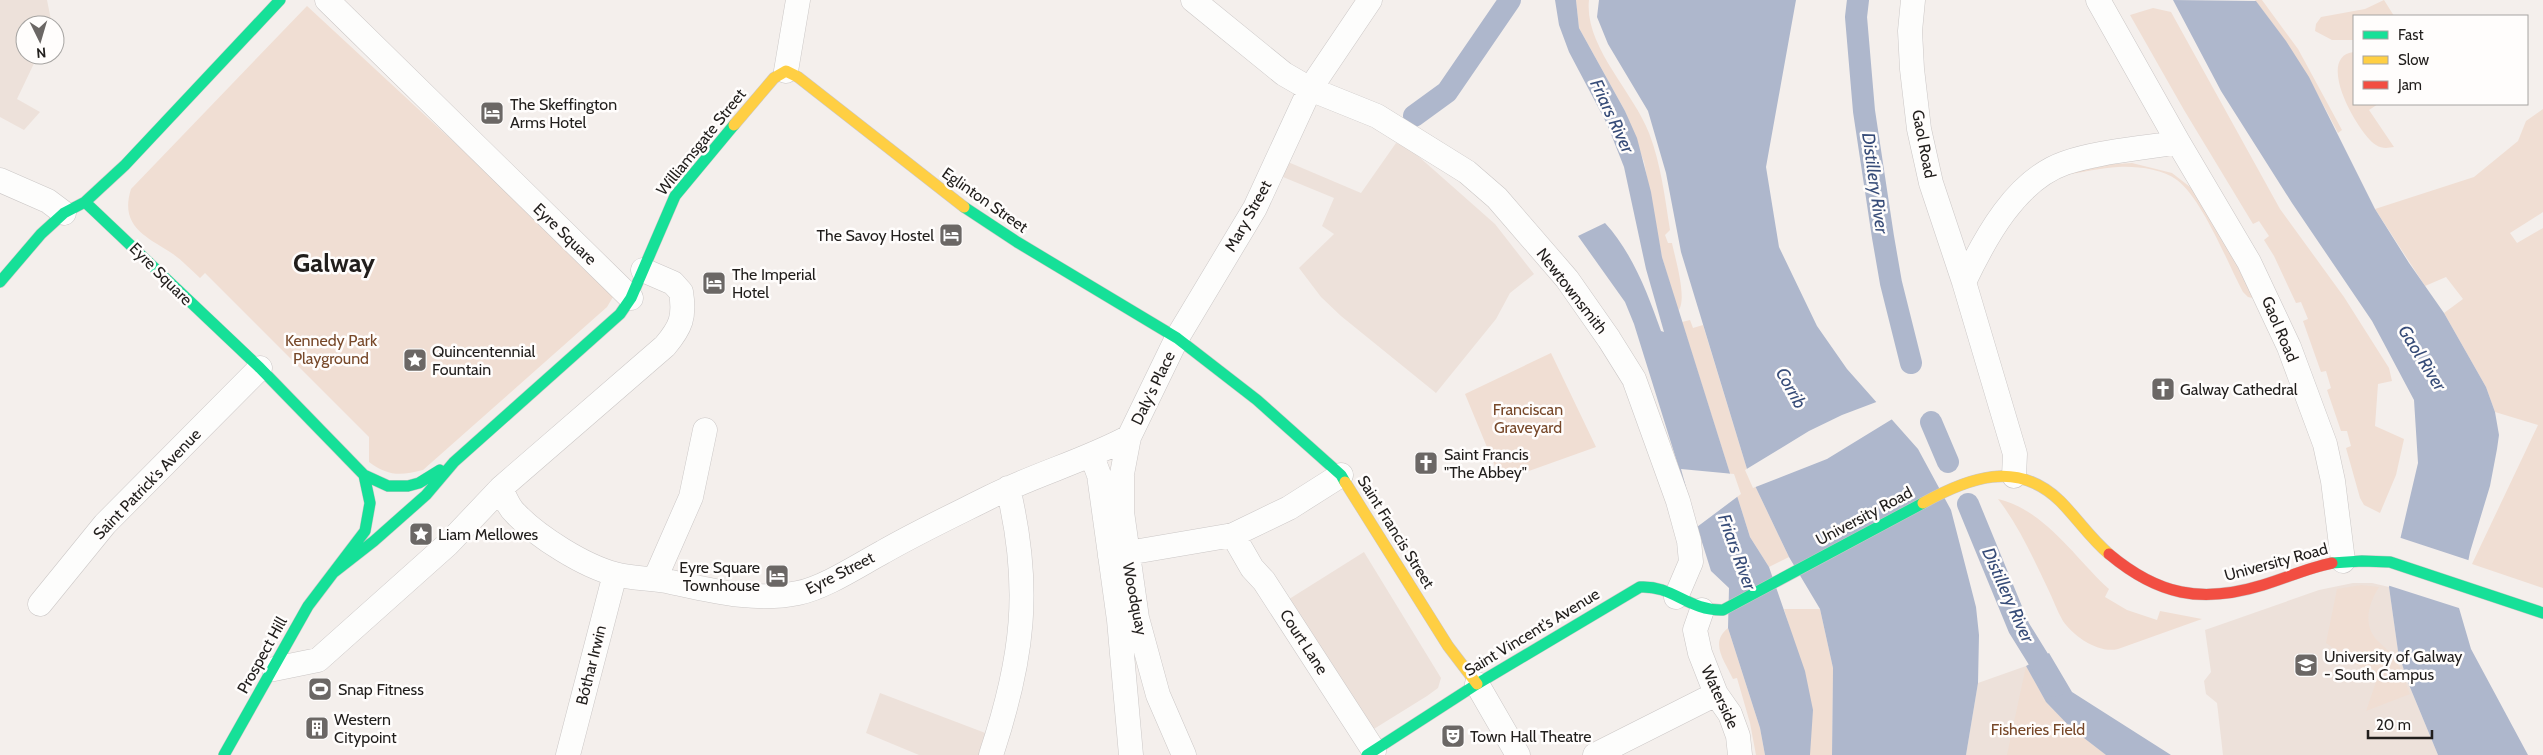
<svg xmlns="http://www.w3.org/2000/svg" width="2543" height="755" font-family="Cabin,sans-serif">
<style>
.built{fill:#ede1da}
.green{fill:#f0ded3}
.water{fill:#aeb7cc}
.pier{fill:#f4efec}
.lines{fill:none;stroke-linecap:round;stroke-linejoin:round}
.canal{stroke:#aeb7cc;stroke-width:22}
.street-casing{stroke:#cbc7c6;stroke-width:25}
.fast-casing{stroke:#cbc7c6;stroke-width:12}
.slow-casing{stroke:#cbc7c6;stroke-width:12}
.jam-casing{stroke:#cbc7c6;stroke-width:12}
.street{stroke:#fdfdfc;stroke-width:24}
.fast{stroke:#16e098;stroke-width:11}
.slow{stroke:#ffcf43;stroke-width:11}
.jam{stroke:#f24e42;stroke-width:11}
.labels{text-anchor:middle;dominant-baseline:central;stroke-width:5;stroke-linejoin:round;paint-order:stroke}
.poi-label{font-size:16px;fill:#211e1c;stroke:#fffdfc;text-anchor:start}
.street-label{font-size:16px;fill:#211e1c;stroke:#fffdfc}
.park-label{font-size:16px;fill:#774829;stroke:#fffdfc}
.water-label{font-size:18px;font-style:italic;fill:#374c78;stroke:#fffdfc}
.town-label{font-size:26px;font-weight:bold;fill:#211e1c;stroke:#fffdfc}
</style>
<rect width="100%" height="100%" fill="#f4efec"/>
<path class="built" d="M 0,0 L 47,0 L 52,25 L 25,25 L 25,55 L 38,55 L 17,99 L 40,112 L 24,130 L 0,117 Z
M 1396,143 L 1409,148 L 1495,224 L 1534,274 L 1510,293 L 1496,319 L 1436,393 L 1341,316 L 1321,297 L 1299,268 L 1334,234 L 1322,226 L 1334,198 L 1283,177 L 1288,162 L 1361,193 Z
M 1364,552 L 1441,678 L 1438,688 L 1427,696 L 1369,732 L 1286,601 Z
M 2353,583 L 2372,583 L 2389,587 L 2398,651 L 2407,680 L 2438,755 L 2223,755 L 2217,703 L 2206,694 L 2204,681 L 2211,672 L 2205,630 L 2319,590 Z
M 2026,666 L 2046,702 L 2071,728 L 2106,755 L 1966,755 L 1978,683 Z
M 880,693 L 988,734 L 980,755 L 919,755 L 866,733 Z"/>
<path class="green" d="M 1576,0 L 1589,0 C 1584,46 1633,91 1649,133 C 1661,164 1665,198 1670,230 L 1665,235 L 1668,243 L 1672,243 C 1675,258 1688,300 1678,311 L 1662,257 L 1644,162 L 1625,111 L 1579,28 Z
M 2255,0 L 2262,0 L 2298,49 L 2342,130 L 2338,133 C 2313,84 2289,44 2255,0 Z
M 2384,0 L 2394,16 L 2354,16 L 2354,40 L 2332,40 L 2315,31 L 2316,24 L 2321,17 L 2365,9 Z
M 307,6 L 616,292 L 607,307 L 423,470 C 400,476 388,476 369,462 L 369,437 L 205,273 L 200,278 C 191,270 183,261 173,254 C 147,237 119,227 131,189 Z
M 2153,8 L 2171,12 L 2280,209 L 2344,297 L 2389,368 L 2392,381 L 2378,384 L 2375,426 L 2404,439 L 2396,475 L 2380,513 L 2364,505 L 2360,498 L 2346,448 L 2351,446 L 2347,431 L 2341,431 L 2327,390 L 2331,388 L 2326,371 L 2321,372 L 2303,321 L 2308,319 L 2301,302 L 2296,303 L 2274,256 L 2264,240 L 2269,236 L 2259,221 L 2253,224 L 2184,110 L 2130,15 Z
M 2354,52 L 2354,104 L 2378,104 L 2369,110 L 2394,147 C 2388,148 2382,149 2376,145 C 2358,134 2314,56 2354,52 Z
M 2543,109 L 2543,212 L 2510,233 L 2517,243 L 2543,228 L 2543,588 L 2472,564 L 2538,425 L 2495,412 L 2486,387 L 2444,313 L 2463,299 L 2446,277 L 2425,286 L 2375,209 L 2474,177 L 2518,141 L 2526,121 Z
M 2132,163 L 2172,173 L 2194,190 L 2257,299 L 2248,297 L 2243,292 C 2227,262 2203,200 2177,180 C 2162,169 2137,166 2118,167 C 2101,168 2083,172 2065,175 L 2100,165 Z
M 1690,320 L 1693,328 L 1703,325 L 1747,469 L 1789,557 L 1769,567 L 1750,537 L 1682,322 Z
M 1551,353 L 1596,447 L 1501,481 L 1465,394 Z
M 1998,499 C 2045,510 2075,558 2109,589 L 2105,597 L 2127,610 L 2157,620 L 2160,611 L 2202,619 L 2118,649 C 2099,654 2073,636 2063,621 C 2057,611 2053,599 2048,589 C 2033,558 2019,526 1998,499 Z
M 2361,585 L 2379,587 C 2369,603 2363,622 2375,638 C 2382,646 2392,652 2397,661 C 2402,671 2405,683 2410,694 L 2366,711 L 2377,679 L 2326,643 L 2337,589 Z
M 1784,609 L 1820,609 L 1833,668 L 1832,755 L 1809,755 L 1793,639 Z
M 1728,628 L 1760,728 L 1765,755 L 1756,755 L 1750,723 L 1737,678 L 1733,679 C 1725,661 1709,643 1728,628 Z
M 2026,666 L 2046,702 L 2071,728 L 2106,755 L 2007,755 Z"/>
<path class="water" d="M 1555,0 L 1576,0 L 1579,28 L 1625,111 L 1637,138 L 1651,192 L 1662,257 L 1750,537 L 1769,567 L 1805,671 L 1813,710 L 1810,755 L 1765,755 L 1760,728 L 1728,628 L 1729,588 L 1711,571 L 1634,324 L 1625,302 L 1578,236 L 1605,223 C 1632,252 1648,294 1661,331 L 1664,332 L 1646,269 L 1624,167 L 1607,124 L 1569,52 L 1559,25 Z
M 1599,0 L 1796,0 L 1766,167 L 1779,247 L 1817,326 L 1847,369 L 1918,449 L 1951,510 L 1976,607 L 1979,635 L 1978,683 L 1966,755 L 1832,755 L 1833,668 L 1820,609 L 1789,557 L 1747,469 L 1681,252 L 1666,173 L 1648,111 L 1608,44 L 1597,17 Z
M 2173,0 L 2256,1 L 2286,41 L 2309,77 L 2375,209 L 2409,263 L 2444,313 L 2486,387 L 2495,412 L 2499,435 L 2497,449 L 2490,486 L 2470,552 L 2459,608 L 2471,649 L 2528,755 L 2438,755 L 2407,680 L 2398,651 L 2389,587 L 2418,463 L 2414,400 L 2372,321 L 2292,203 L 2221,91 Z
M 2049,653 L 2072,692 L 2171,755 L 2106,755 L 2071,728 L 2046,702 L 2026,666 Z"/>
<path class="pier" d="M 1879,401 L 1894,418 L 1827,459 L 1753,488 L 1745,470 L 1809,431 L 1842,415 Z
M 1681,469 L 1734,474 L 1741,494 L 1697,527 Z
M 2398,537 L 2471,561 L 2462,609 L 2387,585 Z"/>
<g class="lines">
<path class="canal" d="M 1858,0 L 1856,17 L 1864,111 L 1883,237 L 1891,283 L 1911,363
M 1414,116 L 1447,92 L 1510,0
M 1931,422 L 1948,462
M 1968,504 L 2019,628 L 2055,686"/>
<g class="street-casing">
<path id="street" d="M 327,0 L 631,298
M 1193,0 L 1284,74 L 1310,89 L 1377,116 L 1467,172 L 1497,198 L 1567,279 L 1609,339 L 1634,379 L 1678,501 L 1689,541 L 1691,562 L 1676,597
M 1913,0 L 1910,31 L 1912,69 L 1919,129 L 1931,183 L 1964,282
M 2098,0 L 2178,142 L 2249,262 L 2289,347 L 2325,444 L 2333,481 L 2343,561
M 786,71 L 798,0
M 0,180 L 48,201 L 64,213
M 1092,456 L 1099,475 L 1119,620 L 1131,755
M 2014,476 L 2015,454 L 1964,282 C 1985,238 2016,180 2065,163 C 2100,151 2141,149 2178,142
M 501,488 C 505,497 508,507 516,514 C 538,537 584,566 615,574 C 633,579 653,578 671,582 C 713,591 756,602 798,593 C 824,588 859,565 883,552 C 918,532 954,515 990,497 C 1036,474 1084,461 1129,437
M 1233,535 L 1252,568 L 1264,581 L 1374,751
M 1110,556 L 1233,535 L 1289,508 L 1341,475
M 655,579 L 691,497 L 705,430
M 40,604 L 105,524 L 260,368
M 1702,610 L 1695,630 L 1700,653 L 1716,694 L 1730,714 L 1738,736 L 1740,755
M 274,669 L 318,660 L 448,544 L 501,488 L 665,346 C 681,327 685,317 681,292 L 673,283 L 643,270
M 1477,684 L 1518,755
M 568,755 L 615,574
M 991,755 C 1023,659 1032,588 1008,488
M 1184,755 L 1158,695 L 1137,618 L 1122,512 L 1122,474 L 1129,437 L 1177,338 L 1255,208 L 1310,89 L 1370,0
M 1595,755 L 1716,694"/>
</g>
<g class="fast-casing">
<path id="fast" d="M 85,202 L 260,368 L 364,475 L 388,486 L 408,486 L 419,483 L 440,470
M 964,207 L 1017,242 L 1177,338 L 1257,400 L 1341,475 L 1345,482
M 0,282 L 41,234 L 64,213 L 85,202 L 125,165 L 280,0
M 2332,563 L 2362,561 L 2390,562 L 2543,613
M 333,573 L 374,541 L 426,495 L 454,462 L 620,314 L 631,298 L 675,196 L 734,125
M 224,755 L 308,606 L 365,531 L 370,503 L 364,475
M 1367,755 L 1477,684 L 1640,587 C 1673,585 1688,611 1723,610 L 1923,503"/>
</g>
<g class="slow-casing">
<path id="slow" d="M 734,125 L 774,78 L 786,71 L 798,77 L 964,207
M 1345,482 L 1448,646 L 1477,684
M 1923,503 C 1968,478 2017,459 2060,501 C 2077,518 2090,538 2109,554"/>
</g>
<g class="jam-casing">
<path id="jam" d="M 2109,554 C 2158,595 2201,604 2263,585 C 2286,578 2308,568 2332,563"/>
</g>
<use href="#street" class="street"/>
<use href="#fast" class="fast"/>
<use href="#slow" class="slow"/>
<use href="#jam" class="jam"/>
</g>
<defs>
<g id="hotel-square" transform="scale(1.25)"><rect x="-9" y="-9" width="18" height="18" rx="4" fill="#6b6765" stroke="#fffdfc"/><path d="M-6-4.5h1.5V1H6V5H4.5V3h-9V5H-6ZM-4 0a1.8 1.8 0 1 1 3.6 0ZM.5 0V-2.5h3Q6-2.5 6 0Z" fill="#fff"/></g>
<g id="sight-square" transform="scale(1.25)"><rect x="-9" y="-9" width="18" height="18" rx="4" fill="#6b6765" stroke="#fffdfc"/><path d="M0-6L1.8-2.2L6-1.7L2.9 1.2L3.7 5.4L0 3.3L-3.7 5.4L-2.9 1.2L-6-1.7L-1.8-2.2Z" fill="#fff"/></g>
<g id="church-square" transform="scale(1.25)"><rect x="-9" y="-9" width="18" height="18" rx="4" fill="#6b6765" stroke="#fffdfc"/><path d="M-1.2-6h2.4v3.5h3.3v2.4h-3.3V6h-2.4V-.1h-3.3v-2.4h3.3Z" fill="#fff"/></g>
<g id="university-square" transform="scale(1.25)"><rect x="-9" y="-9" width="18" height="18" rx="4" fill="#6b6765" stroke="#fffdfc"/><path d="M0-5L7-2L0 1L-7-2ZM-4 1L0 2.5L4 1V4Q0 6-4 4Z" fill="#fff"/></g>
<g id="stadium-square" transform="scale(1.25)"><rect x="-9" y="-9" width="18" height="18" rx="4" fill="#6b6765" stroke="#fffdfc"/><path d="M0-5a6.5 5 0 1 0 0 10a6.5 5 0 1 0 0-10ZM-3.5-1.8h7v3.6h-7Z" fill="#fff"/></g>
<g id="building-square" transform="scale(1.25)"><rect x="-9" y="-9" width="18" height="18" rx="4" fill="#6b6765" stroke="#fffdfc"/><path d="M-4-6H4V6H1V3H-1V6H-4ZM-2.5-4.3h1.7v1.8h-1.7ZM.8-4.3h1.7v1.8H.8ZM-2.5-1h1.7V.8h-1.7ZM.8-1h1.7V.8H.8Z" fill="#fff"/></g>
<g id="theatre-square" transform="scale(1.25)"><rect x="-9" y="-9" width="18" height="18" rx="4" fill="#6b6765" stroke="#fffdfc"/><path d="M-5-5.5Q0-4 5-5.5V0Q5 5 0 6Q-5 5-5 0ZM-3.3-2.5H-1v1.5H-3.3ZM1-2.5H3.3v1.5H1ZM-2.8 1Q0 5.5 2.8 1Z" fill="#fff"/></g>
</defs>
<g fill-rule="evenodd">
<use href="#hotel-square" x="492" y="113"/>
<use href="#hotel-square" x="951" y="235"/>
<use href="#hotel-square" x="714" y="283"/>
<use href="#sight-square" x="415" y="360"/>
<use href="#church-square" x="2163" y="389"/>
<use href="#church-square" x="1426" y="463"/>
<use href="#sight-square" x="421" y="534"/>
<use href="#hotel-square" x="777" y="576"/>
<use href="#university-square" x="2306" y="665"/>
<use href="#stadium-square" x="320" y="689"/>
<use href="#building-square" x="317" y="728"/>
<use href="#theatre-square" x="1453" y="736"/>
</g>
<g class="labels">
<g class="poi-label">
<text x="510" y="104">The Skeffington<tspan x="510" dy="18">Arms Hotel</tspan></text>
<text x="934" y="235" text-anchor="end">The Savoy Hostel</text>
<text x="732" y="274">The Imperial<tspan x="732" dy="18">Hotel</tspan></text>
<text x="432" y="351">Quincentennial<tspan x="432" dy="18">Fountain</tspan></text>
<text x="2180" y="389">Galway Cathedral</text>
<text x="1444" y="454">Saint Francis<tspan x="1444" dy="18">"The Abbey"</tspan></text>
<text x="438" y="534">Liam Mellowes</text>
<text x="760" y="567" text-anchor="end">Eyre Square<tspan x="760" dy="18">Townhouse</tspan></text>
<text x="2324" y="656">University of Galway<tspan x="2324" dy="18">- South Campus</tspan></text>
<text x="338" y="689">Snap Fitness</text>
<text x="334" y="719">Western<tspan x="334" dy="18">Citypoint</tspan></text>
<text x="1470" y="736">Town Hall Theatre</text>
</g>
<g class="street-label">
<text transform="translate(701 142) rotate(-51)">Williamsgate Street</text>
<text transform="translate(1924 144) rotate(79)">Gaol Road</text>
<text transform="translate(985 200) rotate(35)">Eglinton Street</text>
<text transform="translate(1248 216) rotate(-61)">Mary Street</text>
<text transform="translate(565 234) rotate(44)">Eyre Square</text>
<text transform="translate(161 274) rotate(45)">Eyre Square</text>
<text transform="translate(1572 291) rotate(52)">Newtownsmith</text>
<text transform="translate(2280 329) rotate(67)">Gaol Road</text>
<text transform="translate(1153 388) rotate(-64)">Daly's Place</text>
<text transform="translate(147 484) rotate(-46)">Saint Patrick's Avenue</text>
<text transform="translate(1864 516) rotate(-28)">University Road</text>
<text transform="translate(1396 532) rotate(58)">Saint Francis Street</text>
<text transform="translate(2276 562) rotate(-15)">University Road</text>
<text transform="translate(840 573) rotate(-27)">Eyre Street</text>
<text transform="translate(1135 599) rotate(79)">Woodquay</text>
<text transform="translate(1532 632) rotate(-31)">Saint Vincent's Avenue</text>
<text transform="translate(1304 642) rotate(57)">Court Lane</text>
<text transform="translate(262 655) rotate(-61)">Prospect Hill</text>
<text transform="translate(591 665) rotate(-76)">Bóthar Irwin</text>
<text transform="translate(1720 697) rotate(65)">Waterside</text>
</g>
<g class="park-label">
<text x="331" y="340">Kennedy Park<tspan x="331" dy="18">Playground</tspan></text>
<text x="1528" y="409">Franciscan<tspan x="1528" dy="18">Graveyard</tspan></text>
<text x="2038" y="729">Fisheries Field</text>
</g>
<g class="water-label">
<text transform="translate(1612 116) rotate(65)">Friars River</text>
<text transform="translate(1875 183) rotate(82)">Distillery River</text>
<text transform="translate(2422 358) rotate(58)">Gaol River</text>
<text transform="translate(1791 388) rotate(61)">Corrib</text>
<text transform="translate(1737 552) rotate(70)">Friars River</text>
<text transform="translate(2008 595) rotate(66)">Distillery River</text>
</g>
<g class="town-label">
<text x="334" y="263">Galway</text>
</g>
</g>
<rect x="2353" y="15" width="175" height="90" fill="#fffdfc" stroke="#a6a4a2"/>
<rect x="2363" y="31" width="25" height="8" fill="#16e098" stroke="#a6a4a2"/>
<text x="2398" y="40" font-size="15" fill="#211e1c">Fast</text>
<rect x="2363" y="56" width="25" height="8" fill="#ffcf43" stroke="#a6a4a2"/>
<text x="2398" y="65" font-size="15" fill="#211e1c">Slow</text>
<rect x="2363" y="81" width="25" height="8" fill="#f24e42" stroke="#a6a4a2"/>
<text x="2398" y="90" font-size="15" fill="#211e1c">Jam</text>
<g transform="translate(40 40) rotate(175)"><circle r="24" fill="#fffdfc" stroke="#a6a4a2"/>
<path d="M0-4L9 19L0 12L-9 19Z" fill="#6b6765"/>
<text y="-8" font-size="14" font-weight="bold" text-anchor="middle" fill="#211e1c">N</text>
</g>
<path d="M2368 730v8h64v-8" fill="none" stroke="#211e1c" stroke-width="2.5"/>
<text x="2376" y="730" font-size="15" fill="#211e1c" stroke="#fffdfc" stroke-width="4" paint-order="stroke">20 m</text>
</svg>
